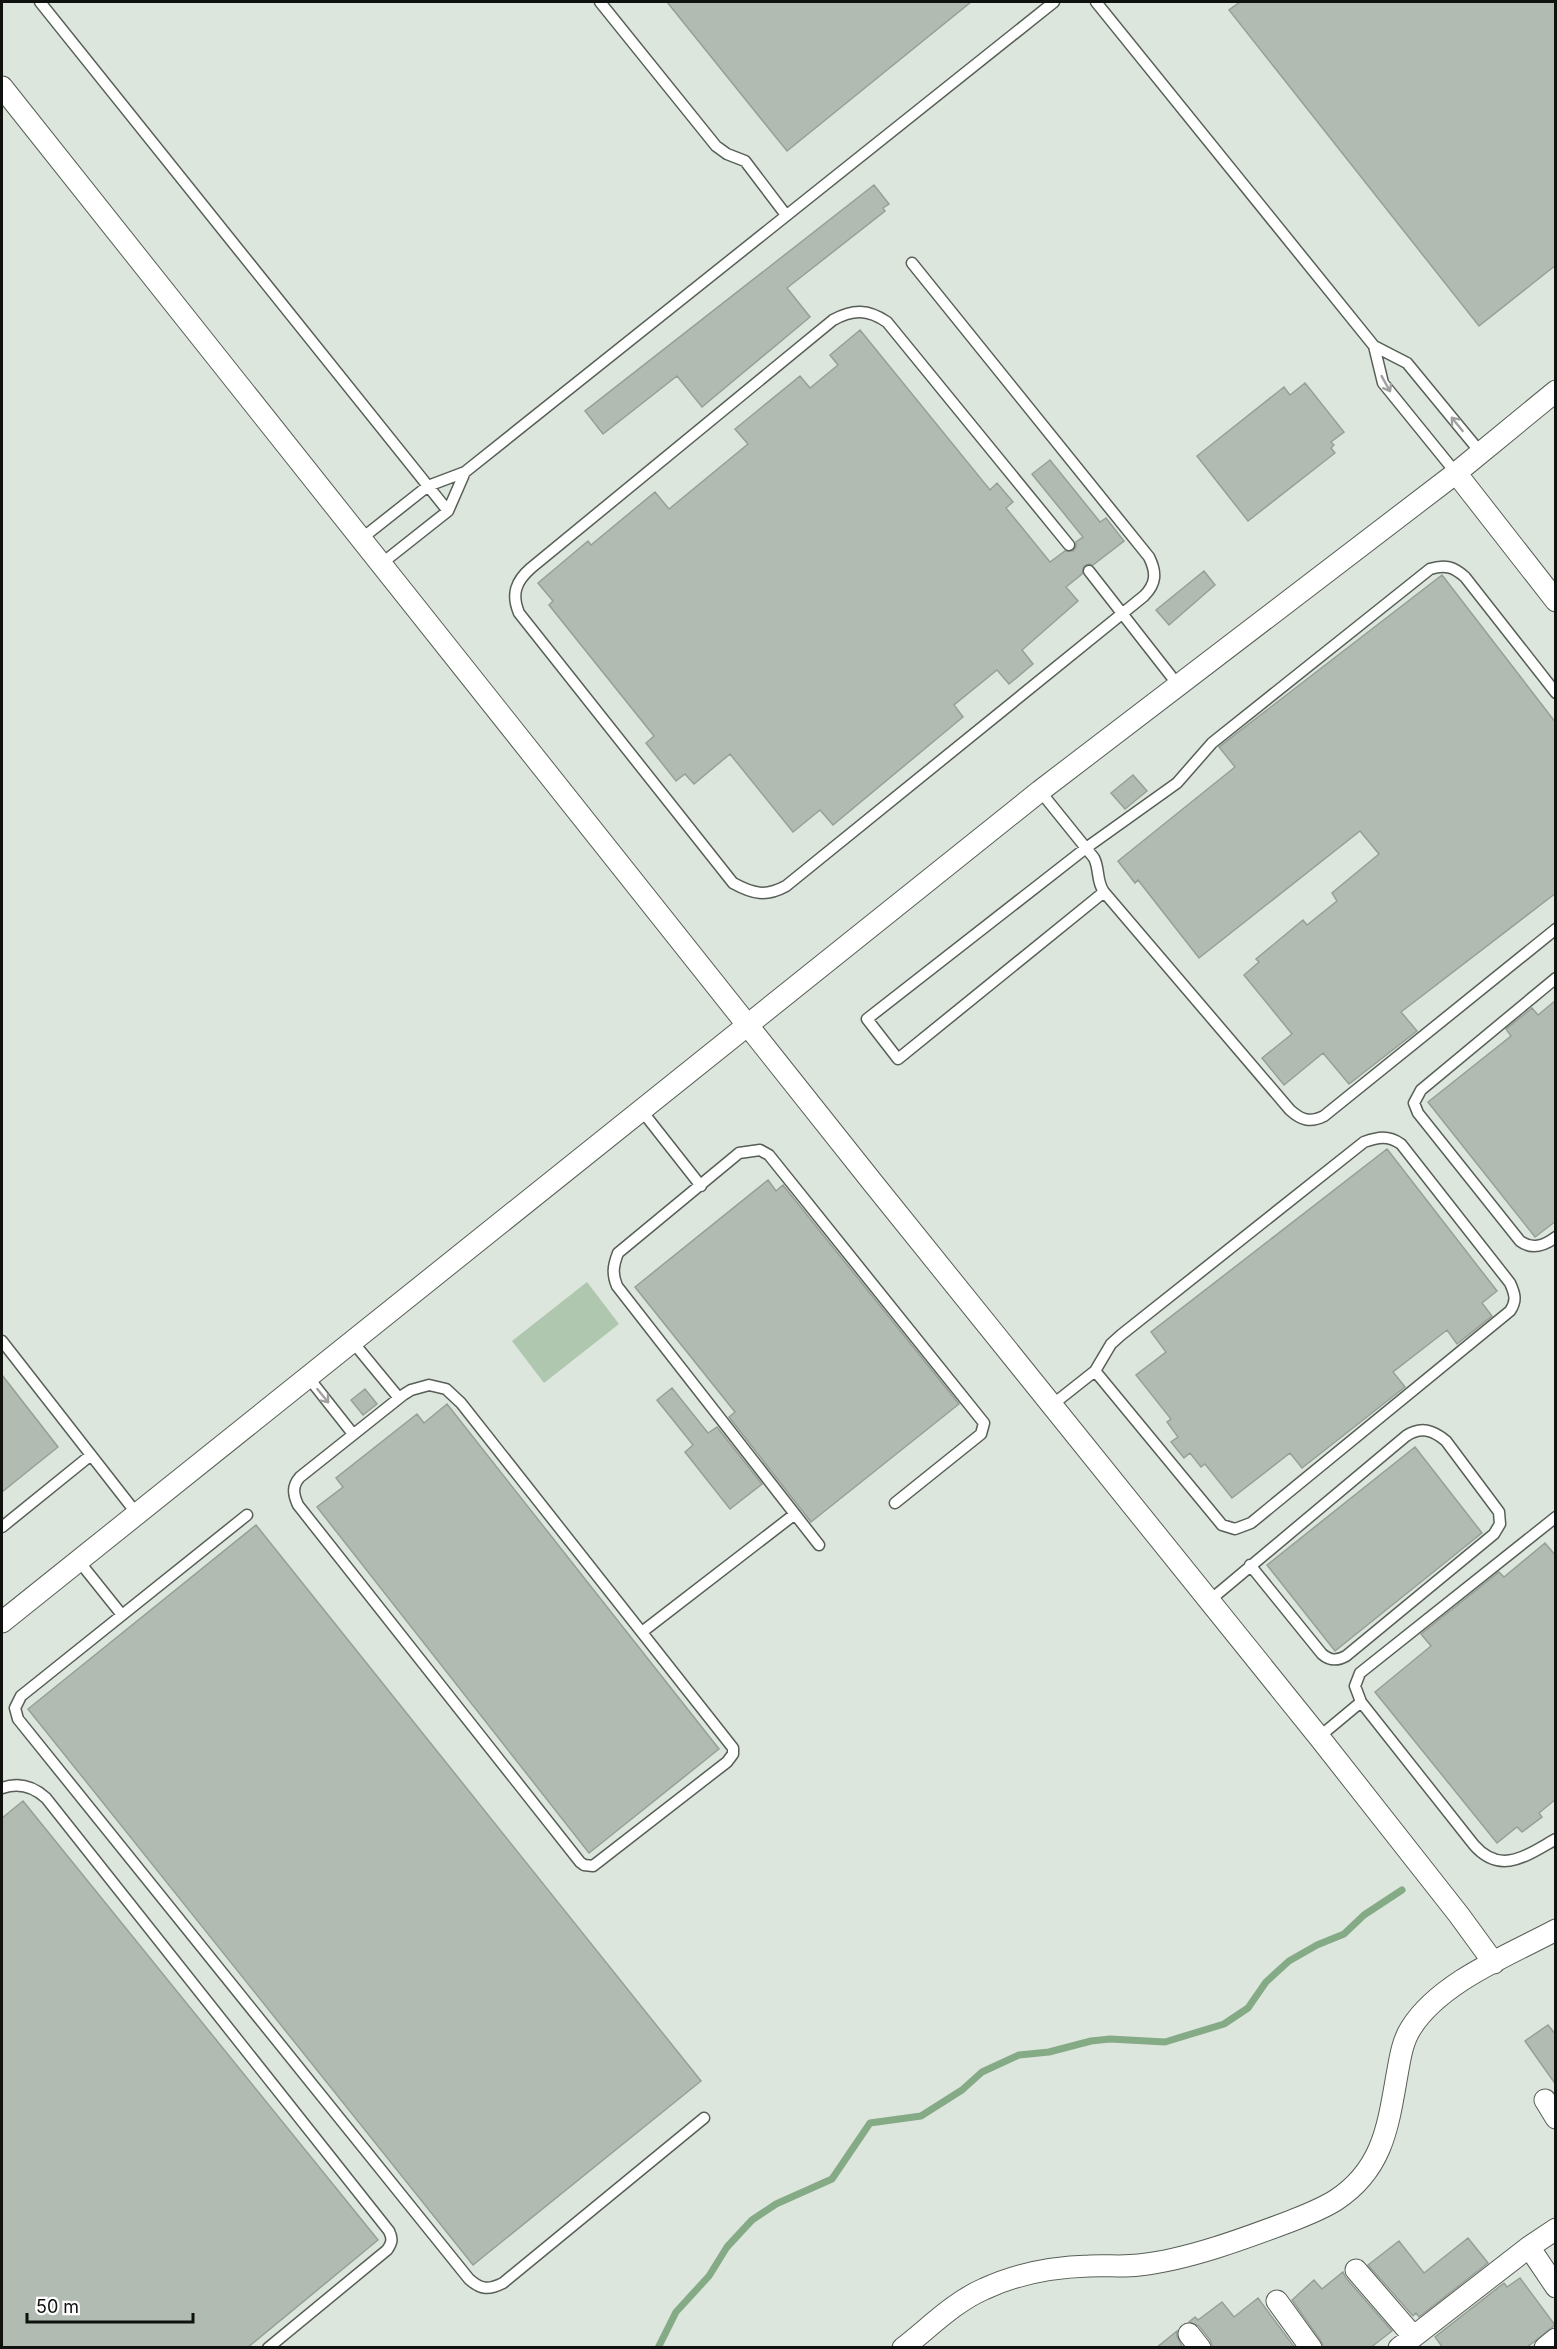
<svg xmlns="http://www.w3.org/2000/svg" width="1557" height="2349" font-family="Inter,sans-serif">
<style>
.green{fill:#afc7af}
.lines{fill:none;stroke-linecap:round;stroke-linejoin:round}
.stream{stroke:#85aa86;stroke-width:7}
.building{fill:#b1bbb1;stroke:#97a097;stroke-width:1.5}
.service-casing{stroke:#575f57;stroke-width:13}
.minor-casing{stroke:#575f57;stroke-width:23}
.service{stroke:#fff;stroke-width:10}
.minor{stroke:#fff;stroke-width:21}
.oneway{stroke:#9fa09f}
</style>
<rect width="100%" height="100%" fill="#dde6dd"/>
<path class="green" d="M 587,1282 L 619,1324 L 544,1383 L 512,1341 Z"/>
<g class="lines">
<path class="stream" d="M 658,2348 L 676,2312 L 709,2276 L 727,2247 L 752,2220 L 776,2204 L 832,2179 L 870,2123 L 921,2116 L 962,2090 L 982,2072 L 1019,2055 L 1049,2052 L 1091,2041 L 1110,2039 L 1165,2042 L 1224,2024 L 1248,2008 L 1266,1982 L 1289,1961 L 1317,1945 L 1344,1934 L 1364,1915 L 1402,1890"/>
</g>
<path class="building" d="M 667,2 L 971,2 L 787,151 Z
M 1240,2 L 1556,2 L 1556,265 L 1479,326 L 1229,10 Z
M 874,185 L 889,204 L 883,208 L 885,211 L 787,288 L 810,317 L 702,407 L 677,376 L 603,434 L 585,411 Z
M 860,330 L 990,490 L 997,483 L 1013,502 L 1006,508 L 1050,562 L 1065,551 L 1073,551 L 1076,547 L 1076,542 L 1083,537 L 1032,474 L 1050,460 L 1100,522 L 1106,518 L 1124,541 L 1093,565 L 1089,564 L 1084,566 L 1082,574 L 1066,587 L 1078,601 L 1022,650 L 1033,664 L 1009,684 L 997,670 L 954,705 L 963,717 L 833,825 L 820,810 L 793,832 L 730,754 L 694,784 L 685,774 L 676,781 L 646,743 L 654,736 L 549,605 L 553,601 L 538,583 L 588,541 L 591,545 L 655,492 L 669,509 L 748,444 L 735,429 L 800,376 L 810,388 L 838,365 L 830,355 Z
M 1305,383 L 1344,432 L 1331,442 L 1334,445 L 1331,448 L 1335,453 L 1248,521 L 1197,456 L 1284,387 L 1290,395 Z
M 1204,571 L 1215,585 L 1169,625 L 1156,610 Z
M 1442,575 L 1556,723 L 1556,893 L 1401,1012 L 1417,1031 L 1349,1084 L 1323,1053 L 1284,1085 L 1262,1058 L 1292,1034 L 1244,975 L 1259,962 L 1256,959 L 1303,920 L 1307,925 L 1337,901 L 1332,893 L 1379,854 L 1360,831 L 1199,958 L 1138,880 L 1135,883 L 1118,861 L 1235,767 L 1219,747 Z
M 1133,775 L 1147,791 L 1125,809 L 1111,793 Z
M 1556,1000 L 1556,1221 L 1535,1237 L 1428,1102 L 1511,1036 L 1506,1029 L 1532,1008 L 1538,1015 Z
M 1387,1149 L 1497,1291 L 1482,1303 L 1492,1316 L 1457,1344 L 1447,1330 L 1393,1372 L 1405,1387 L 1302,1468 L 1290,1453 L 1232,1498 L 1205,1464 L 1201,1467 L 1190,1453 L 1184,1458 L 1171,1442 L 1178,1437 L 1167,1422 L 1171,1419 L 1136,1375 L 1166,1352 L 1151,1332 Z
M 768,1180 L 776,1191 L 783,1185 L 959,1404 L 811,1522 L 729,1417 L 735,1412 L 635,1287 Z
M 2,1375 L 58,1447 L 2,1492 Z
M 672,1388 L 708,1433 L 717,1427 L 762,1484 L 730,1509 L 685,1452 L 693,1445 L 657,1400 Z
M 365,1389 L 377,1404 L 363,1415 L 351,1400 Z
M 447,1404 L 719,1749 L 589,1853 L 317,1507 L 343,1487 L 336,1478 L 417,1414 L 424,1423 Z
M 1415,1447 L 1482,1533 L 1335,1651 L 1267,1565 Z
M 256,1525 L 701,2081 L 473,2265 L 28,1709 Z
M 1545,1543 L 1556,1556 L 1556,1799 L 1539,1813 L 1542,1817 L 1522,1832 L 1517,1827 L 1497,1843 L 1375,1692 L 1431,1646 L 1421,1634 L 1499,1572 L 1504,1577 Z
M 23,1801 L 378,2240 L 247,2348 L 2,2348 L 2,1818 Z
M 1548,2025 L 1556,2035 L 1556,2085 L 1525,2041 Z
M 1468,2238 L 1488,2263 L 1419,2317 L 1416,2313 L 1413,2316 L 1368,2265 L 1399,2241 L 1424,2273 Z
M 1343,2272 L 1346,2278 L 1392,2331 L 1370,2348 L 1324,2348 L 1321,2341 L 1292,2300 L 1314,2280 L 1322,2289 Z
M 1520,2278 L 1555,2325 L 1526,2348 L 1443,2348 L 1435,2337 L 1504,2283 L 1507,2287 Z
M 1258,2298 L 1295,2348 L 1213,2348 L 1210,2340 L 1199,2326 L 1189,2322 L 1195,2317 L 1198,2320 L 1222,2302 L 1234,2317 Z
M 1177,2331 L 1177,2336 L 1183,2348 L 1156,2348 Z"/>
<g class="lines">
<g class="service-casing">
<path id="service" d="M 40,2 L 448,511
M 600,2 L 716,146 L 727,154 L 745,161 L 786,215
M 1096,2 L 1374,346 L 1407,363 L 1481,453
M 912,263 L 1149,557 C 1157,573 1156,584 1144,596 L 786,886 C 766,897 753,894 733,883 L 519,613 C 511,594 516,581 531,568 L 833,320 C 853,309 868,309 887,322 L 1069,545
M 1374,346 L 1383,383 L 1456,473
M 361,539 L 428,486 L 465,472 L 1054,2
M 381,564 L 448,511 L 465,472
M 1089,571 L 1178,685
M 1040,791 L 1094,858 C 1100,870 1096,881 1104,892 L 1290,1110 C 1301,1120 1310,1123 1324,1116 L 1556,929
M 1104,892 L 898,1059 L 867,1019 L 1086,848 L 1177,783 L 1212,743 L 1430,569 C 1445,564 1454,567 1465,577 L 1556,693
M 1556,978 L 1421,1090 L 1414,1103 L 1418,1113 L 1520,1241 C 1532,1250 1544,1246 1556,1237
M 642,1111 L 701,1186
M 2,1341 L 137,1514
M 352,1341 L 399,1398
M 308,1377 L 353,1434
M 429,1385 L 446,1389 L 461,1403 L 733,1748 L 733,1754 L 727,1762 L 593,1866 L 584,1865 L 580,1862 L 298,1505 C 293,1494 292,1486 300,1477 L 403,1395 L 411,1390 Z
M 1052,1405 L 1095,1371 L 1111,1344 L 1121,1335 L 1364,1142 C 1378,1137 1388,1135 1401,1144 L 1510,1283 C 1515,1294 1517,1301 1510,1311 L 1251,1523 L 1235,1529 L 1222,1525 L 1095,1371
M 247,1515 L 21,1696 L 15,1708 L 18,1719 L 469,2279 C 481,2290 489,2290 503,2283 L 704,2118
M 1556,1517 L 1360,1673 L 1355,1686 L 1361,1702 L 1474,1845 C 1501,1876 1527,1855 1556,1839
M 2,1527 L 91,1455
M 819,1545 L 617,1286 C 612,1274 613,1266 618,1253 L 739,1153 L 760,1150 L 769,1155 L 984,1423 L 981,1434 L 895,1503
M 78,1560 L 122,1615
M 1209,1601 L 1406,1436 C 1421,1426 1433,1430 1446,1441 L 1499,1512 L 1500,1524 L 1494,1534 L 1346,1656 C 1337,1661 1330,1661 1322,1654 L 1250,1565
M 642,1632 L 795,1514
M 1319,1737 L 1361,1702
M 2,1788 C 19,1782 33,1786 46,1798 L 389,2231 C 393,2239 392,2243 387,2250 L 268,2348"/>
</g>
<g class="minor-casing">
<path id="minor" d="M 2,87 L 873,1183 L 1319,1737 L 1459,1915 L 1494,1963
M 1456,473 L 1556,601
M 2,1622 L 1040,791 L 1456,473 L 1556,391
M 1545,2100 L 1556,2118
M 1529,2247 L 1556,2229
M 1356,2270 L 1413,2336
M 1277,2301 L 1311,2348
M 1189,2334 L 1200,2348
M 903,2348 C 929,2328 954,2302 984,2289 C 1016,2274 1054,2267 1089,2266 C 1106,2265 1122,2267 1139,2265 C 1187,2260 1246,2238 1291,2221 C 1306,2215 1322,2209 1336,2200 C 1383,2169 1388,2126 1397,2075 C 1400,2059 1402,2042 1411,2028 C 1440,1982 1509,1955 1556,1930
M 1399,2348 L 1529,2247 L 1556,2287
M 1545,2348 L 1556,2339"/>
</g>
<use href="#service" class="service"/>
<use href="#minor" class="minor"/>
</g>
<defs><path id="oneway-shaft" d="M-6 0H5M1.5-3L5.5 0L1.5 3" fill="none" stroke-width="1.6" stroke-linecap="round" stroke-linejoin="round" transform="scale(1.5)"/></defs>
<g class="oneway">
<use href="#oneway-shaft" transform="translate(1386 384) rotate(61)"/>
<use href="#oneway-shaft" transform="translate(1457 424) rotate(-129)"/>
<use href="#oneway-shaft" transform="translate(323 1396) rotate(51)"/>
</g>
<rect width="1557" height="2349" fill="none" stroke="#0f120f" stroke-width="6"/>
<path d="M27 2313v9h166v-9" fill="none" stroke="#0f120f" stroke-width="3"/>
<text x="36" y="2313" font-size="18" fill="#0f120f" stroke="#ffffff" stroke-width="4.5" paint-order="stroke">50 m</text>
</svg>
